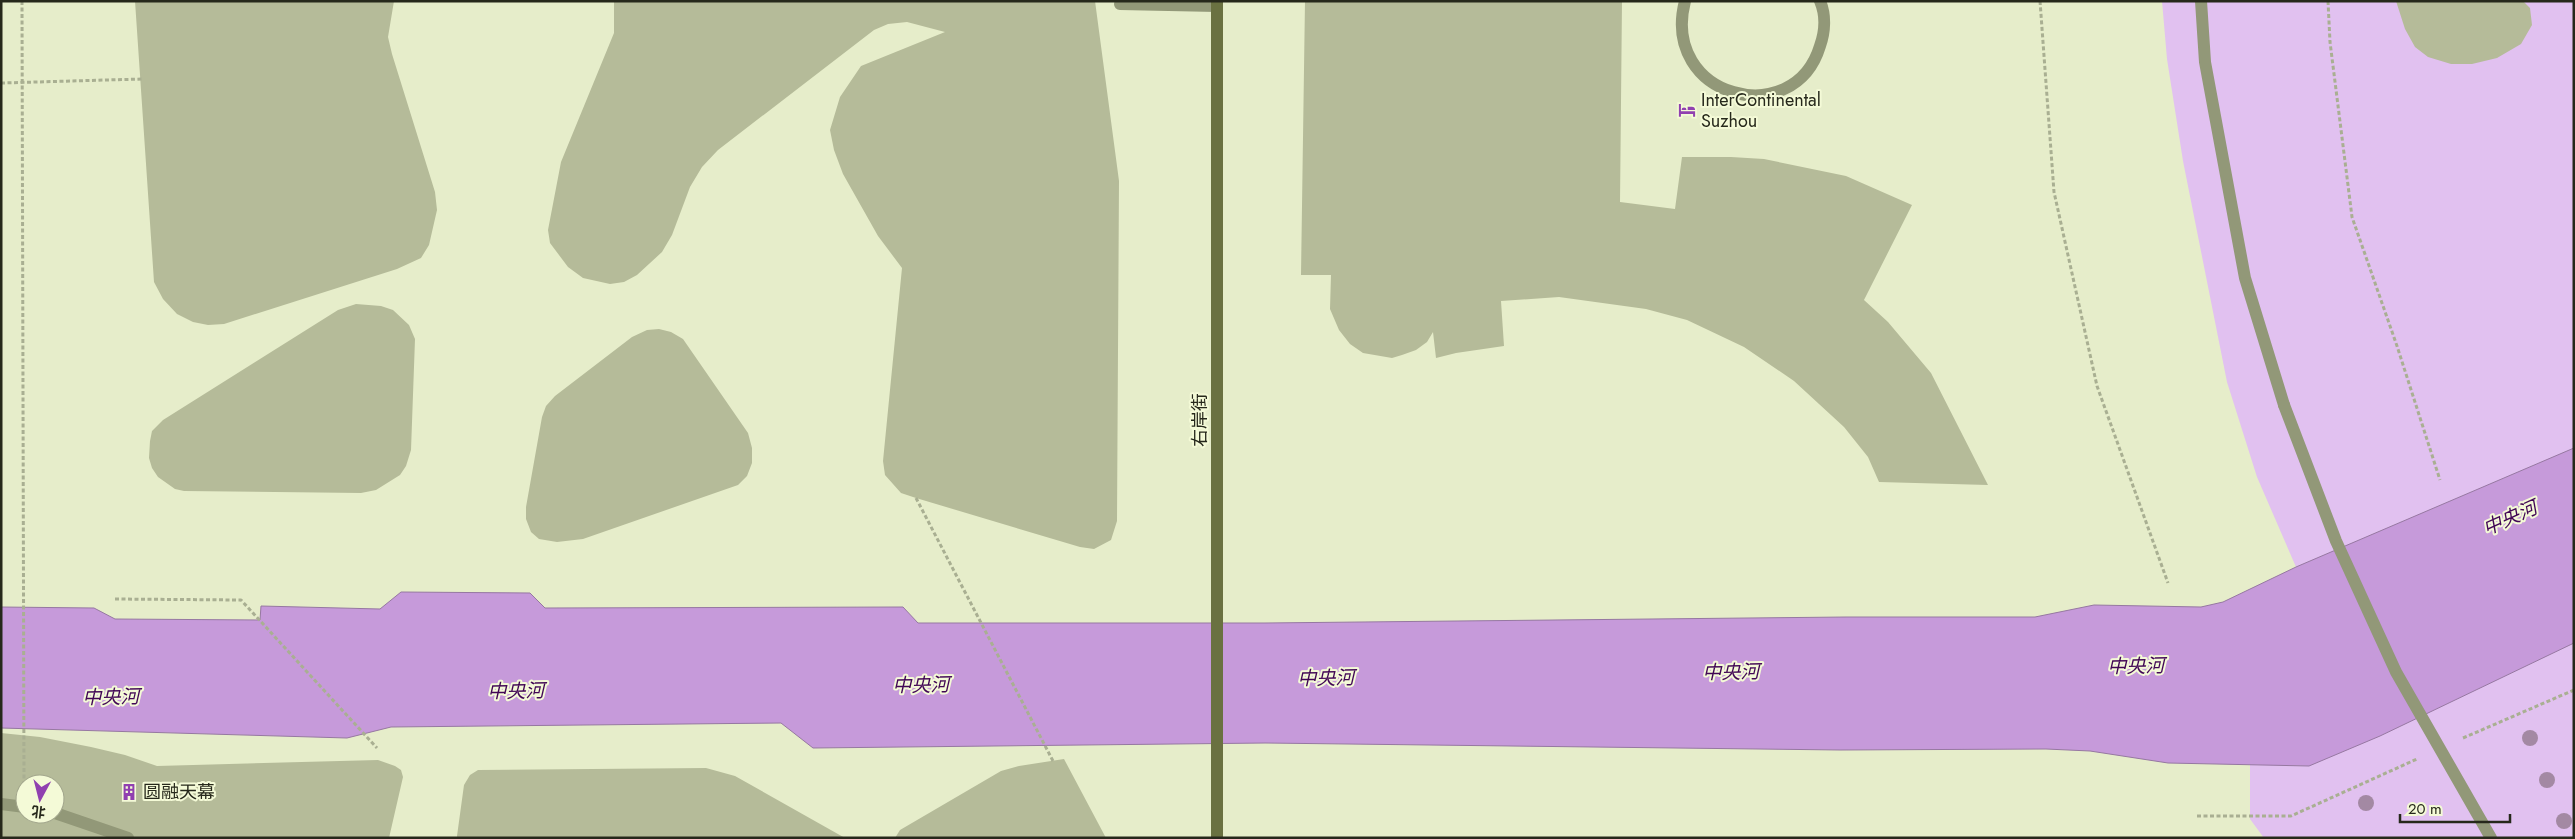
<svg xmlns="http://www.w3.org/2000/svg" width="2575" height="839" font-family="Jost,'Noto Sans SC',sans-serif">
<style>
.green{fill:#e1c1f0}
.water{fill:#c69ada;stroke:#9678a1}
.building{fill:#b5bb99;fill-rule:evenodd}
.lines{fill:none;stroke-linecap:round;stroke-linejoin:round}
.path{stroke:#a9af92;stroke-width:3;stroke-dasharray:4 2.5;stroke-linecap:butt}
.lane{stroke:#929878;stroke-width:12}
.street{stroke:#929878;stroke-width:12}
.secondary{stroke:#6a7141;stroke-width:12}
.path-bridge{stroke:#a9af92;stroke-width:3;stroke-dasharray:4 2.5;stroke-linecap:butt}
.street-bridge{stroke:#929878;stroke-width:12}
.tree{fill:#a389a3}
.labels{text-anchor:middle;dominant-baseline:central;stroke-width:4;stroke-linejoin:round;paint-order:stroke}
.poi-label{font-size:18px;fill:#26281b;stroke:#f4fad7;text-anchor:start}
.street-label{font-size:18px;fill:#26281b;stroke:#f4fad7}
.water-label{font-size:19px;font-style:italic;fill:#410655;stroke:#f4fad7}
</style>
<rect width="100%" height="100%" fill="#e6edca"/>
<path class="green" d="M 2162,1 L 2574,1 L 2574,838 L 2264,838 L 2250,819 L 2250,764 L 2309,766 L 2296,567 L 2257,477 L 2227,382 L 2183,161 L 2167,59 Z"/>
<path class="water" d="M 2574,448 L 2574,643 L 2380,736 L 2309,766 L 2168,763 L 2090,751 L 2046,749 L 1840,750 L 1265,743 L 813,748 L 781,723 L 391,727 L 347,738 L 1,728 L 1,607 L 94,608 L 115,619 L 260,620 L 261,606 L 380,609 L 401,592 L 530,593 L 545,608 L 903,607 L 918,623 L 1265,623 L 1846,617 L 2035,617 L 2094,605 L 2201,607 L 2223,602 L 2296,567 Z"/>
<path class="building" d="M 135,1 L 394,1 L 388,37 L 392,54 L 435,192 L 437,210 L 429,245 L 421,258 L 397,269 L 224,324 L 208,325 L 193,322 L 177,314 L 163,299 L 154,282 Z
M 614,1 L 1095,1 L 1119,181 L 1117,521 L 1111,540 L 1094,549 L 1080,547 L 916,498 L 901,493 L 885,475 L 883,461 L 902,268 L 878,236 L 843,174 L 834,150 L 830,130 L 840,97 L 861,66 L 945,32 L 907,22 L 888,24 L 874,30 L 718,150 L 702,167 L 690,187 L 672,235 L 662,252 L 637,275 L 624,282 L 610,284 L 583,278 L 568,267 L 550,243 L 548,230 L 561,162 L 614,33 Z
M 1305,1 L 1622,1 L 1620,202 L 1675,209 L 1682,157 L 1731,157 L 1764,159 L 1846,176 L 1912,205 L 1864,300 L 1888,322 L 1931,373 L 1988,485 L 1879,482 L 1868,457 L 1844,427 L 1794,381 L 1744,347 L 1687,320 L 1646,309 L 1559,297 L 1501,301 L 1504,346 L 1456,353 L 1436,358 L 1433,332 L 1427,342 L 1416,350 L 1402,355 L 1392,358 L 1363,353 L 1350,344 L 1339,330 L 1330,309 L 1331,275 L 1301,275 Z
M 2396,1 L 2523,1 L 2530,8 L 2532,25 L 2521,44 L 2497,58 L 2472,64 L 2451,64 L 2428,57 L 2415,47 L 2405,29 Z
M 356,304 L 381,306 L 393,310 L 409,325 L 415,339 L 411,450 L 406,466 L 400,475 L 376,490 L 361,493 L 184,491 L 175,489 L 158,477 L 152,468 L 149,458 L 150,441 L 152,431 L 163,420 L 338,310 Z
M 659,329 L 671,332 L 683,339 L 748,433 L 752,448 L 752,463 L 747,476 L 738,485 L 583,539 L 557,542 L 539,539 L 531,532 L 526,519 L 526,507 L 542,417 L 546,406 L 555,396 L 632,337 L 647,330 Z
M 1,733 L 40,737 L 91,747 L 125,755 L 157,766 L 378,760 L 395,766 L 401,770 L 403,777 L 389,838 L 1,838 ZM 25,784 L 55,784 L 55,814 L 25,814 Z
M 1064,759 L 1106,838 L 895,838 L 900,830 L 1001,771 L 1019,766 Z
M 706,768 L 735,776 L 845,838 L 457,838 L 457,836 L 464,785 L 470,775 L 478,770 Z"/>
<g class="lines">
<path class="path" d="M 22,1 L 24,782
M 2040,1 L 2054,192 L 2097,386 L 2168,583
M 2328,1 L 2330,42 L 2352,217 L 2397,346 L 2440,480
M 916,498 L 1053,761
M 115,599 L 241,600 L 377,748
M 2463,738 L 2574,690
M 2197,816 L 2291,816 L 2417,759"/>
<path class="lane" d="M 1685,1 C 1660,98 1794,132 1820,46 C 1825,32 1826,15 1820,1
M 1120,4 L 1217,6"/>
<path class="street" d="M 2201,1 L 2205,62 L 2245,278 L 2284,405
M 1,804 L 25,807
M 55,813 L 128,838"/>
<path class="secondary" d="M 1217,1 L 1217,838"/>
<path class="path-bridge" d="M 1,83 L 142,79"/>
<path class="street-bridge" d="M 2284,405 L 2336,541 L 2396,672 L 2491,838"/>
</g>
<g class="tree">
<circle cx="2530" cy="738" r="8"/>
<circle cx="2547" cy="780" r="8"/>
<circle cx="2366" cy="803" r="8"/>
<circle cx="2564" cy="821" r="8"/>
</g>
<defs>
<g id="hotel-bare" transform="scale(1.35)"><path d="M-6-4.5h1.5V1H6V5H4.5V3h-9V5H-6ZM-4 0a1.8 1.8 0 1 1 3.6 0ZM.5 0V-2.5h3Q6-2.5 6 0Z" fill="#9040b0" stroke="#f4fad7" stroke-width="2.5" paint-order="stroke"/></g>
<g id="building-bare" transform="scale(1.35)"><path d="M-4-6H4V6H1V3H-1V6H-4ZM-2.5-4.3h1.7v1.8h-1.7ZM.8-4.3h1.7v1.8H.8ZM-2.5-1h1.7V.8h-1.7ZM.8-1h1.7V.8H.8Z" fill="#9040b0" stroke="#f4fad7" stroke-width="2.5" paint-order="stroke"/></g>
</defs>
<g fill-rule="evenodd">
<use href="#hotel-bare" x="1687" y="110"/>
<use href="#building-bare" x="129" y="792"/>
</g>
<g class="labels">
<g class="poi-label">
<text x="1701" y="100">InterContinental<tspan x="1701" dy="21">Suzhou</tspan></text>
<text x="143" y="792">圆融天幕</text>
</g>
<g class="street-label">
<text transform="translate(1200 420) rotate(-90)">右岸街</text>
</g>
<g class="water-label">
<text transform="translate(2510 518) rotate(-24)">中央河</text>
<text transform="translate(2136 666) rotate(-1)">中央河</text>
<text transform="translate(1731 672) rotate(-1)">中央河</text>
<text transform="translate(1326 678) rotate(-1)">中央河</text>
<text transform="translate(921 685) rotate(-1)">中央河</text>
<text transform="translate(516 691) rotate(-1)">中央河</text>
<text transform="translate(111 697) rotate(-1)">中央河</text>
</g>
</g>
<rect width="2575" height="839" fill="none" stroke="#26281b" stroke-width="5"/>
<g transform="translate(40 799) rotate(187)"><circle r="24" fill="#f4fad7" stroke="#a2a68c"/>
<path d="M0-4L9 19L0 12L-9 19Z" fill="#9040b0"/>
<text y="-8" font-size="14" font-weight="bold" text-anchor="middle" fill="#26281b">北</text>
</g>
<path d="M2400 814v8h110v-8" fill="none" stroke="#26281b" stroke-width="2.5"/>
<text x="2408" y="814" font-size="15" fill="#26281b" stroke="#f4fad7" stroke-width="4" paint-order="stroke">20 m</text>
</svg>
